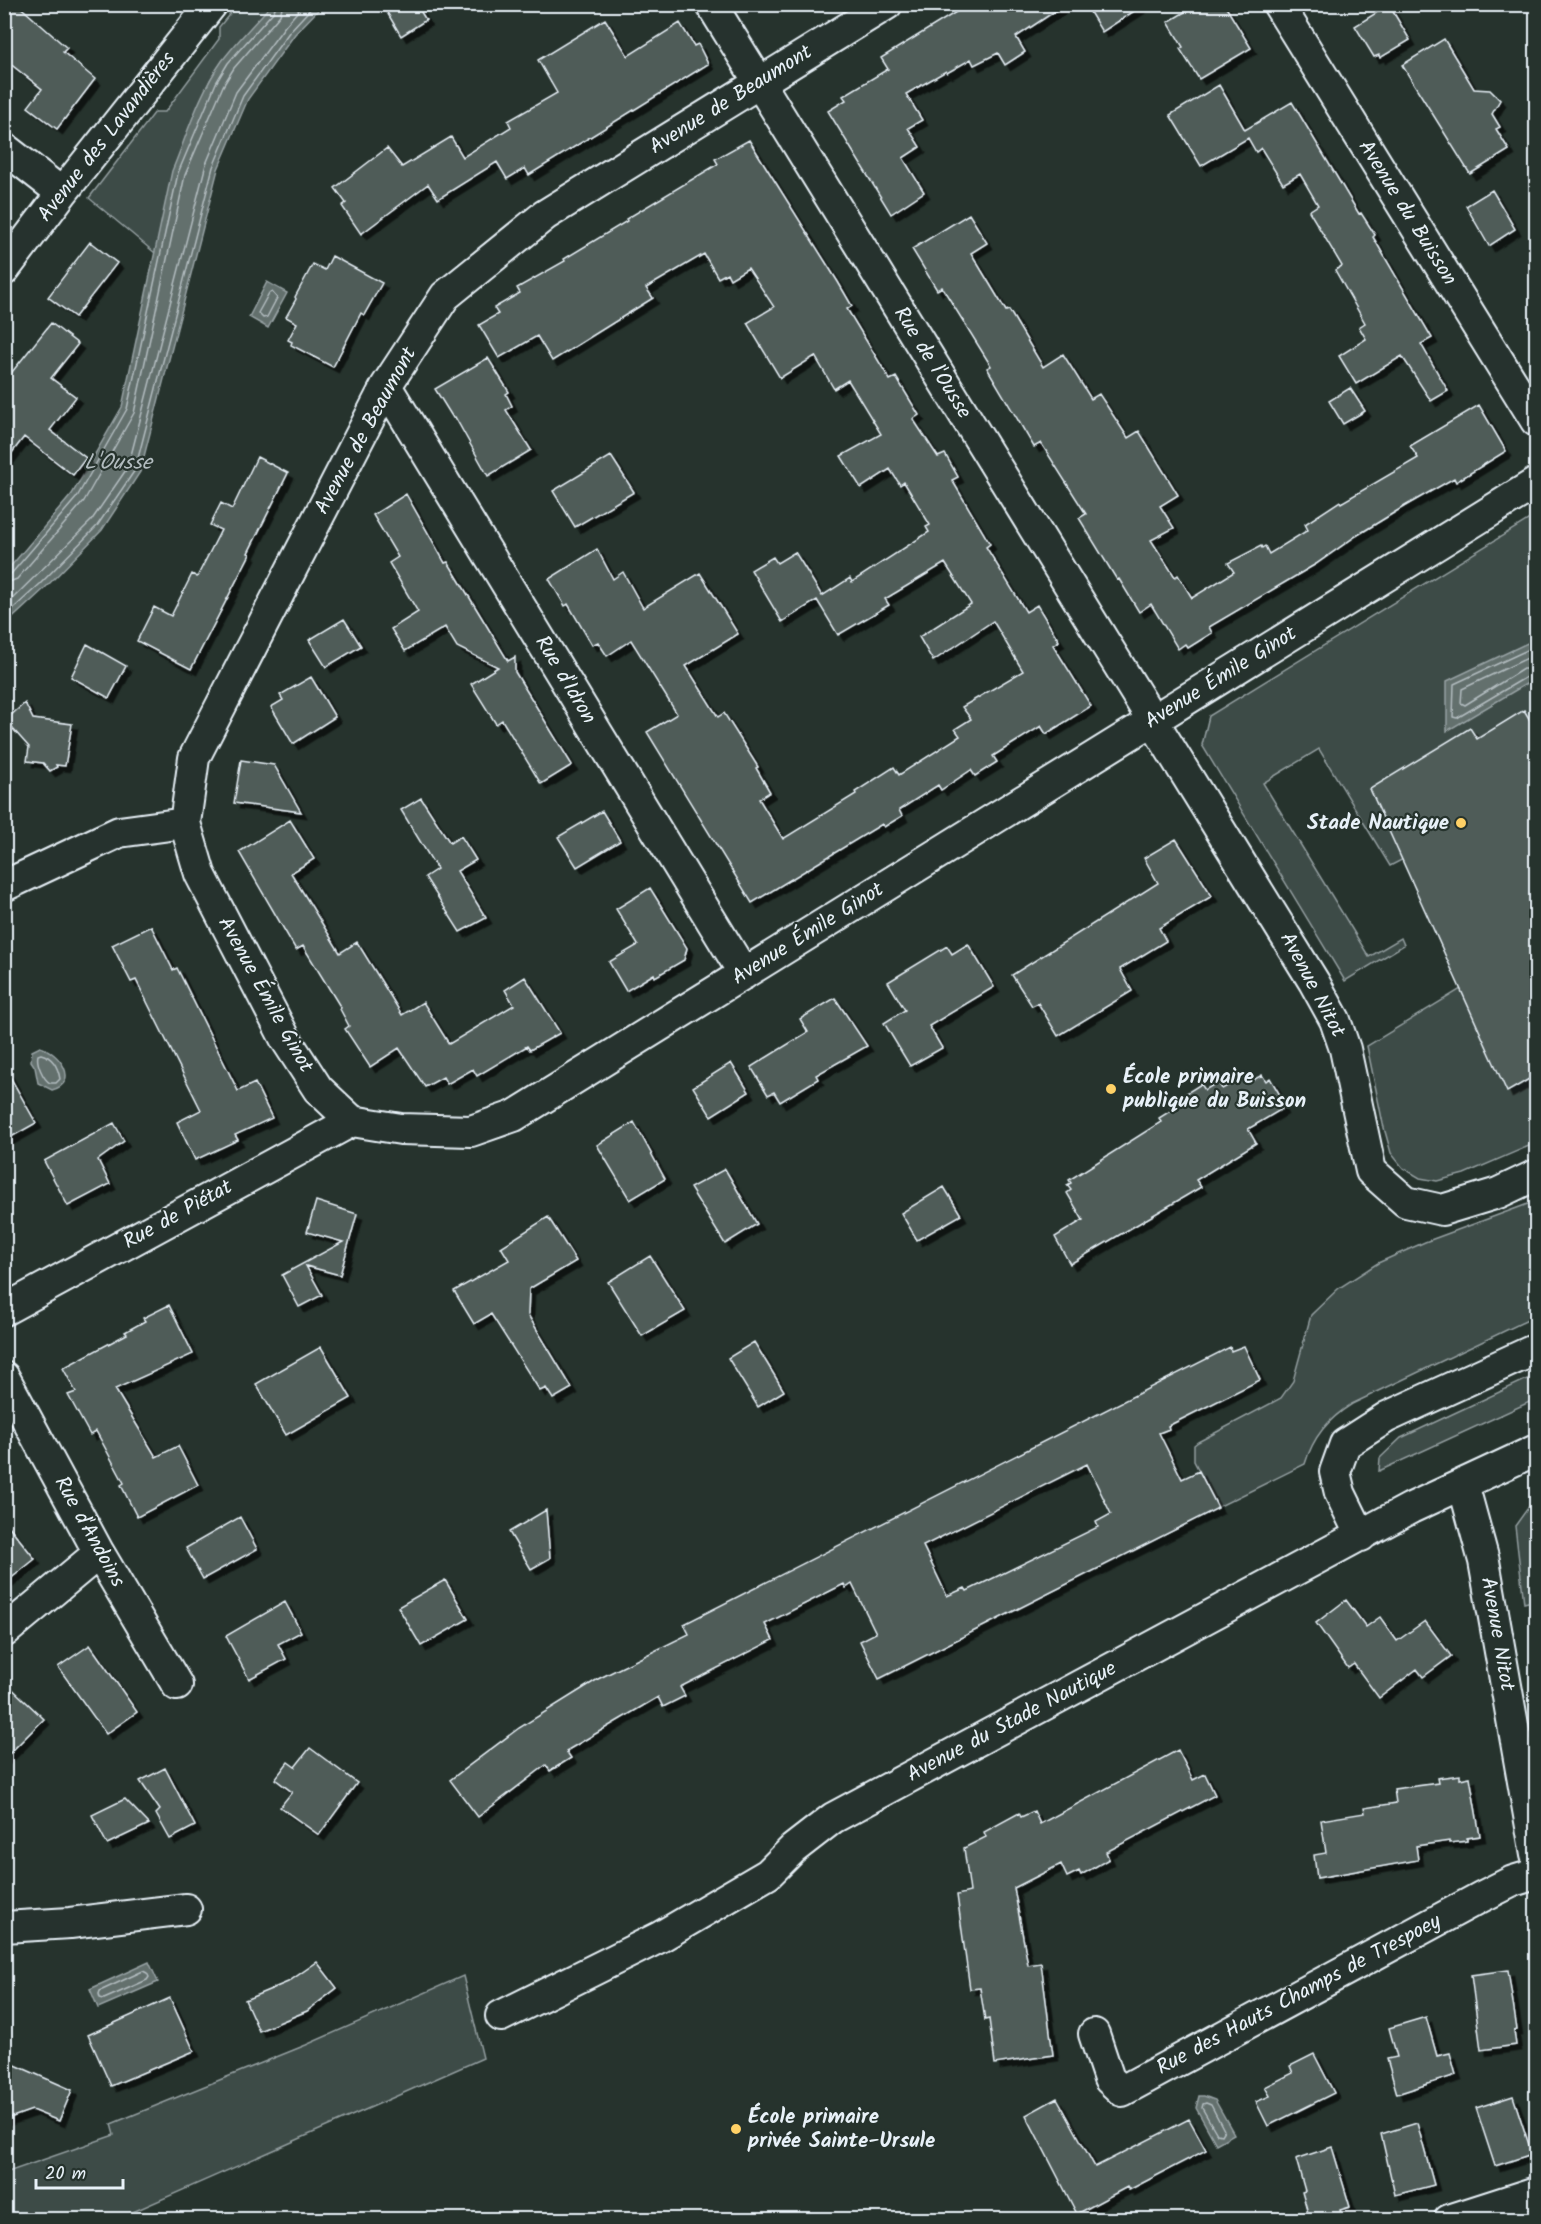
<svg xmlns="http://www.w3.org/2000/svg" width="1541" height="2224" font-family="Kalam,sans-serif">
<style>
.green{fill:#3e4b47;stroke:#939ea0;stroke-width:1.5}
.water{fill:#636f6d;stroke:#98a3a5;stroke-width:1.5}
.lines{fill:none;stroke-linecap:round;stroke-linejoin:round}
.shore{stroke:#b3bdc0;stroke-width:1.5}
.building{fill:#505c59;stroke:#e8f1f8;stroke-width:1.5;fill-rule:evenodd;filter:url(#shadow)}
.minor-casing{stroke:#e8f1f8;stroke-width:34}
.minor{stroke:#26332d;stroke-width:30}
.poi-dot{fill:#ffd166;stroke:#26332d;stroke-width:2}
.labels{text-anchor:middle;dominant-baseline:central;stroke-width:4.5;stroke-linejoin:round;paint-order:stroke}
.street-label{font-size:21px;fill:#e8f1f8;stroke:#26332d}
.poi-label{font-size:21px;font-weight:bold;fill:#e8f1f8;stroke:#26332d;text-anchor:start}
.water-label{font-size:22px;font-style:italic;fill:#b3bdc0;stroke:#26332d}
</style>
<defs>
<filter id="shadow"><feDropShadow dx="5.5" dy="5.5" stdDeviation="0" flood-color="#0009"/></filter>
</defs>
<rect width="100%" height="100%" fill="#26332d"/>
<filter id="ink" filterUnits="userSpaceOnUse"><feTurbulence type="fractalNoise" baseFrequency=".0167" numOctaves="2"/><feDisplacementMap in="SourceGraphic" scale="12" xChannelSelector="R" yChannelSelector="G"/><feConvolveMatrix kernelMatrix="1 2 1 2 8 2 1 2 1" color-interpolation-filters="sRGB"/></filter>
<g filter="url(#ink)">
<path class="green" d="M 237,5 L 272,5 L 223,60 L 210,80 L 184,142 L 155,253 L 89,198 L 155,112 L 165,112 L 219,39 L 219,27 Z
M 1536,515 L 1536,1143 L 1464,1174 L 1437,1181 L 1420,1178 L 1403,1168 L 1391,1153 L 1383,1124 L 1367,1046 L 1461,989 L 1409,856 L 1390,866 L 1319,749 L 1263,783 L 1369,957 L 1401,938 L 1404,945 L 1345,981 L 1202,745 L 1209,716 Z
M 1536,1201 L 1536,1316 L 1352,1404 C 1328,1419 1313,1437 1305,1464 L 1218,1507 L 1194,1461 L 1194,1445 L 1198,1442 L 1281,1398 L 1293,1381 L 1311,1315 L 1339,1288 L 1378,1263 L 1425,1242 Z
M 1536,1375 L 1536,1399 L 1379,1471 L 1380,1458 L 1401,1438 Z
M 1536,1502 L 1536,1600 L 1524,1603 L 1515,1526 L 1530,1505 Z
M 463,1976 L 483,2058 L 117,2219 L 5,2219 L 5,2173 L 114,2135 L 111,2124 L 306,2045 Z"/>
<path class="water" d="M 272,4 L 323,5 L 295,34 L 248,99 L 218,169 L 140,472 L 102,530 L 44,589 L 5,625 L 5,573 L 72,494 L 122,407 L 172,171 C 187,135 199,93 222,61 C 237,41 255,23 272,4 Z
M 267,282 L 287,293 L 268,328 L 249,317 Z
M 1536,639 L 1536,688 L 1533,690 L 1531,681 L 1447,731 L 1447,681 Z
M 40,1047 C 59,1052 81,1082 52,1090 L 38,1083 L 35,1067 L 31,1061 L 32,1051 Z
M 149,1962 L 158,1982 L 98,2008 L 90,1989 Z
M 1199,2096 L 1204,2096 L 1215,2100 L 1234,2134 L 1216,2144 L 1196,2108 Z"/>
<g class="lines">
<path class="shore" d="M 272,292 L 277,298 L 267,317 L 263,318 L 258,313 L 269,293 Z
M 4,576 L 11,574 L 77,497 L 127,409 L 178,173 L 216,83 L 228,63 L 274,11 L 276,4
M 4,584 L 17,579 L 84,501 L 134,413 L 185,175 L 223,86 L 234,68 L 280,15 L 283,4
M 4,607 L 91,521 L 128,467 L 206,164 L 236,92 L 285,26 L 304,4
M 4,617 L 40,584 L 97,526 L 135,470 L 213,167 L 243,96 L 290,31 L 315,4
M 1536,646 L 1454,684 L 1453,717 L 1457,718 L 1528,676 L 1533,675 L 1536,678
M 1536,654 L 1462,689 L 1461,703 L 1465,705 L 1523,669 L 1536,669
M 41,1054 C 53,1057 58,1067 60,1079 L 56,1083 L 50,1083 C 43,1079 36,1063 38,1055 Z
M 143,1971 L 147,1973 L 149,1977 L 147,1980 L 104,1999 L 100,1998 L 99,1994 L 100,1991 Z
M 1206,2103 L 1211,2105 L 1224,2130 L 1221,2135 L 1217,2134 L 1202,2108 L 1203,2104 Z"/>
</g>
<path class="building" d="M 4,4 L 17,4 L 67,48 L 63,52 L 95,79 L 57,129 L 28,107 L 42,89 L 4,59 Z
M 382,4 L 416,4 L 426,20 L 401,36 Z
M 969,4 L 1066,4 L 1016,37 L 1025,52 L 1005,65 L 998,53 L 974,65 L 971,59 L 947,73 L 946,71 L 906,94 L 922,120 L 908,128 L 920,147 L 903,158 L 924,192 L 891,214 L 828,111 L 846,100 L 843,96 L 888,69 L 881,58 Z
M 1085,4 L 1145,4 L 1102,32 Z
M 1198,4 L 1224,4 L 1251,48 L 1199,79 L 1180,49 L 1183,47 L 1168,22 Z
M 1389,5 L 1410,40 L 1380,58 L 1379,55 L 1374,57 L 1355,26 Z
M 605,19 L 628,56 L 680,23 L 694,46 L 698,44 L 708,64 L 529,175 L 525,168 L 507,179 L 497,162 L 438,199 L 428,184 L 361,234 L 342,206 L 346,203 L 335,188 L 387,148 L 402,167 L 451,137 L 463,157 L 511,127 L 508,121 L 557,93 L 538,60 Z
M 1444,39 L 1474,89 L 1490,90 L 1500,100 L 1492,114 L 1500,127 L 1496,129 L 1509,150 L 1470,174 L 1402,65 Z
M 1219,85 L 1245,130 L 1292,102 L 1359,214 L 1361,213 L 1375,235 L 1373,237 L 1432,338 L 1421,344 L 1448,391 L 1431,401 L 1402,356 L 1356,384 L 1339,356 L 1366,339 L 1359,327 L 1365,323 L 1335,270 L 1342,266 L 1309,211 L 1318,205 L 1300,174 L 1283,184 L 1261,148 L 1256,152 L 1248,138 L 1201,166 L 1170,115 Z
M 749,140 L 838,282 L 852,306 L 847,309 L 890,380 L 896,377 L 919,415 L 913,419 L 938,457 L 945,454 L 958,477 L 952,480 L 990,544 L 986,547 L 1026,612 L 1037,605 L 1059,641 L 1053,645 L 1091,706 L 1046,734 L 1041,726 L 993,756 L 997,762 L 975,776 L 971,770 L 941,790 L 938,785 L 899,810 L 902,816 L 884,827 L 882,824 L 752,903 L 647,732 L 677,714 L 631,640 L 607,656 L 598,642 L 592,645 L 568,604 L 565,606 L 549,579 L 597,549 L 613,579 L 623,572 L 643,608 L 700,573 L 738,634 L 686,666 L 718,717 L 724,713 L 758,767 L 756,768 L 770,792 L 759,799 L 783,839 L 856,794 L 855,792 L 894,767 L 899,775 L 960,736 L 955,729 L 971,719 L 962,707 L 1023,671 L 993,621 L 933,661 L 919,637 L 971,604 L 945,563 L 885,599 L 889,605 L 838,635 L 817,600 L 782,622 L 751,570 L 773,557 L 777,563 L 795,552 L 822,596 L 850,578 L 852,582 L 929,532 L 926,527 L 930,525 L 904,482 L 900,485 L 890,469 L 861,488 L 841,456 L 881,434 L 848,380 L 834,389 L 815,356 L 780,378 L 747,323 L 774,307 L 748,268 L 730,279 L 727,273 L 718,278 L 704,254 L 646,288 L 653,298 L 552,361 L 537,336 L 499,358 L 479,325 L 498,314 L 494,308 L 520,293 L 517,288 L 565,261 L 564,259 L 627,221 L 626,219 L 718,164 L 715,159 Z
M 1492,190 L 1515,229 L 1489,246 L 1466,206 Z
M 969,214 L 987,243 L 971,253 L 1006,311 L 1009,310 L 1043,367 L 1063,354 L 1091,399 L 1099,394 L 1128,438 L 1139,431 L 1178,495 L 1160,506 L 1174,528 L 1151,540 L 1175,577 L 1178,575 L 1192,598 L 1234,572 L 1228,563 L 1261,546 L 1262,548 L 1265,546 L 1269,554 L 1308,530 L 1305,524 L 1340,501 L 1341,503 L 1418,458 L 1410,446 L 1479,405 L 1506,451 L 1456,482 L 1454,478 L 1405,506 L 1356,536 L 1316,564 L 1209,627 L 1212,633 L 1188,648 L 1185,644 L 1178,649 L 1151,604 L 1139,612 L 1119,579 L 1117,580 L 1079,518 L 1086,514 L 1041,443 L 1034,447 L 987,368 L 991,366 L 942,287 L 937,290 L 912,249 Z
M 90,242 L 117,263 L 75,317 L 48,297 Z
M 332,256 L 382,283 L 364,315 L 361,313 L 333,367 L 291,345 L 292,342 L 288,340 L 297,323 L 286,317 L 296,299 L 295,297 L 313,264 L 325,270 Z
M 51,323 L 78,344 L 51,378 L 76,397 L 50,430 L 86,458 L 73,475 L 24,437 L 4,463 L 4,382 Z
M 488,358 L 509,392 L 506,394 L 512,406 L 506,410 L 531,450 L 488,476 L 455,417 L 453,418 L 435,389 Z
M 1350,388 L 1365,411 L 1343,424 L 1329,401 Z
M 611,456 L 634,492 L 575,527 L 553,491 Z
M 257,457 L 288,473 L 248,553 L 250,554 L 191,669 L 137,641 L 154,607 L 171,616 L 192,574 L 197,577 L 221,530 L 210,525 L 221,503 L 232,509 Z
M 406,494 L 445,563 L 448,562 L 508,661 L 515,657 L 515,672 L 572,765 L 541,784 L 502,720 L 496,724 L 471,684 L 498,667 L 457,647 L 445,627 L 405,651 L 391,629 L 418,612 L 389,563 L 398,557 L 373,515 Z
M 344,619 L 361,646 L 326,667 L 309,640 Z
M 87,644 L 126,666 L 109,698 L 71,677 Z
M 311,677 L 335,717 L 293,744 L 271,707 L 283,700 L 280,695 Z
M 25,703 L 33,719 L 72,724 L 65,766 L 56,765 L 57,767 L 50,771 L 43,763 L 27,761 L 29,747 L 4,719 L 4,715 L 10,716 Z
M 1524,710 L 1536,730 L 1536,1075 L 1507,1092 L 1370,789 L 1470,728 L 1477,739 Z
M 241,760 L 274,765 L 301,812 L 234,803 Z
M 421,798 L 450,843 L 461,836 L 476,860 L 457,871 L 486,918 L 460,932 L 425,877 L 437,869 L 401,810 Z
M 602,811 L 620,841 L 577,867 L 558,837 Z
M 290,820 L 314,859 L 291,873 L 340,953 L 357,942 L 402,1015 L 423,1002 L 449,1044 L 514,1005 L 505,990 L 525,977 L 560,1033 L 530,1050 L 527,1046 L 477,1076 L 473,1069 L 447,1084 L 443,1077 L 425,1087 L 399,1048 L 370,1067 L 345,1029 L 349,1026 L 340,1009 L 341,1008 L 303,946 L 296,950 L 239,852 Z
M 1176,839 L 1212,896 L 1159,928 L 1166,941 L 1120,969 L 1132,991 L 1058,1036 L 1038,1003 L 1032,1006 L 1012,975 L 1158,883 L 1144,858 Z
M 650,888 L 687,948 L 684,960 L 655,977 L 654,974 L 626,991 L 609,962 L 638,945 L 616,909 Z
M 151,926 L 173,970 L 177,968 L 238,1091 L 255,1083 L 272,1118 L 235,1135 L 238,1140 L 195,1160 L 177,1122 L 201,1110 L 136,980 L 131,982 L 112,945 Z
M 968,944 L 994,987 L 929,1026 L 942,1048 L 910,1066 L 884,1023 L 905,1010 L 888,982 L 947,946 L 952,954 Z
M 835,998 L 867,1046 L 816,1075 L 818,1079 L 780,1102 L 774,1092 L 768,1095 L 751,1067 L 808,1032 L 800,1019 Z
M 731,1063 L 749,1092 L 711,1116 L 693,1087 Z
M 4,1066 L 36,1123 L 4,1141 Z
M 1262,1075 L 1266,1081 L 1270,1078 L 1283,1100 L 1279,1103 L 1282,1109 L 1248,1129 L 1256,1143 L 1196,1180 L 1201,1187 L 1070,1264 L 1055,1237 L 1083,1220 L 1067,1193 L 1071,1190 L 1067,1185 L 1071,1183 L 1069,1180 L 1161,1122 L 1159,1118 L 1172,1110 L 1169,1104 L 1201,1084 L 1205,1090 L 1218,1082 L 1222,1089 L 1244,1077 L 1248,1083 Z
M 634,1122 L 665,1179 L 630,1200 L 597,1145 Z
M 114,1123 L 124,1141 L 98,1160 L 110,1184 L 68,1206 L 44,1161 Z
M 725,1169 L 757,1224 L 725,1244 L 690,1188 Z
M 944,1187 L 961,1215 L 917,1240 L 901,1213 Z
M 316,1201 L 357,1214 L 340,1275 L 306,1266 L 322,1295 L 299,1307 L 282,1275 L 343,1242 L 307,1232 Z
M 548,1217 L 576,1261 L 529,1289 L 528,1315 L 572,1388 L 553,1399 L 546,1388 L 540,1391 L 491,1314 L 474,1324 L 454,1291 L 509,1260 L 501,1247 Z
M 650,1256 L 685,1311 L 642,1336 L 608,1282 Z
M 169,1305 L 193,1354 L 115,1389 L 156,1457 L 178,1446 L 198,1485 L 137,1517 L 121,1485 L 124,1483 L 96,1431 L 90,1435 L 68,1395 L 76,1392 L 63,1368 L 127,1334 L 125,1332 L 145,1321 L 143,1318 Z
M 754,1342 L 784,1391 L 758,1407 L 728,1358 Z
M 1244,1346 L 1260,1380 L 1168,1426 L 1169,1429 L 1159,1433 L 1182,1479 L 1199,1471 L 1218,1508 L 879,1679 L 860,1641 L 876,1633 L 852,1584 L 846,1588 L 844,1584 L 765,1624 L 773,1640 L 680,1687 L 685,1696 L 663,1707 L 658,1697 L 566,1751 L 571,1758 L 550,1771 L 546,1765 L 478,1817 L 450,1780 L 519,1728 L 598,1679 L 689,1634 L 684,1624 L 1230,1347 L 1231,1351 ZM 1087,1464 L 1111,1514 L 1096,1522 L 1098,1527 L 967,1591 L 965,1588 L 947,1596 L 923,1546 Z
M 321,1347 L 351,1398 L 286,1435 L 256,1384 Z
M 546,1510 L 550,1558 L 531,1569 L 509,1532 Z
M 240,1517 L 257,1549 L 203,1579 L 186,1548 Z
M 4,1520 L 35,1559 L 4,1584 Z
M 445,1580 L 468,1619 L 421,1646 L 398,1607 Z
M 1346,1600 L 1366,1627 L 1380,1617 L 1397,1641 L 1425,1621 L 1451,1656 L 1423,1677 L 1417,1669 L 1379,1698 L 1354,1664 L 1348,1668 L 1316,1623 Z
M 285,1602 L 301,1632 L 278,1644 L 286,1659 L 249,1679 L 226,1636 Z
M 90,1645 L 137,1712 L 106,1734 L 58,1667 Z
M 4,1681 L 44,1719 L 4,1759 Z
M 310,1748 L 357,1783 L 319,1835 L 280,1807 L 292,1792 L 275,1779 L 288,1762 L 295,1767 Z
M 1178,1750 L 1193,1780 L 1205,1774 L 1215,1795 L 1106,1852 L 1109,1859 L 1081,1875 L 1079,1871 L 1067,1877 L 1061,1864 L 1014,1888 L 1028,1965 L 1041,1963 L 1053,2055 L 995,2064 L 989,2019 L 985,2020 L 980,1988 L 970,1989 L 957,1895 L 970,1892 L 964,1848 L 986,1837 L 984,1832 L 1019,1813 L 1021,1817 L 1034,1811 L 1040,1824 Z
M 165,1768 L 195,1826 L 170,1839 L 156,1814 L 160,1810 L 140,1781 Z
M 1460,1775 L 1460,1779 L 1470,1777 L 1480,1836 L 1467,1838 L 1467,1841 L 1449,1843 L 1449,1841 L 1416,1846 L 1418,1860 L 1317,1878 L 1314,1855 L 1326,1853 L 1321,1820 L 1365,1813 L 1364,1808 L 1396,1803 L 1394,1789 L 1438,1783 L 1437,1778 Z
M 125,1799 L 149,1824 L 107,1844 L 92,1815 Z
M 317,1962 L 337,1988 L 307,2011 L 259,2031 L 245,2000 L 288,1982 Z
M 1508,1970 L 1517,2030 L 1514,2031 L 1516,2045 L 1481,2050 L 1471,1975 Z
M 170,1998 L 194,2051 L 111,2086 L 88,2035 Z
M 1426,2017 L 1437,2056 L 1450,2053 L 1456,2075 L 1397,2094 L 1387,2059 L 1397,2057 L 1389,2028 Z
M 1314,2054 L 1334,2093 L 1268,2126 L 1256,2102 L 1270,2096 L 1265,2087 L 1293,2073 L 1290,2066 Z
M 4,2060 L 72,2090 L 59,2121 L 32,2110 L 4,2120 Z
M 1513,2096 L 1532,2154 L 1495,2166 L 1476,2108 Z
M 1057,2098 L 1095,2167 L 1189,2119 L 1206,2150 L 1129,2190 L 1127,2187 L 1077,2214 L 1026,2115 Z
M 1417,2123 L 1434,2185 L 1395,2195 L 1381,2134 Z
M 1332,2147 L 1350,2207 L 1340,2210 L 1343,2220 L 1310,2220 L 1302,2192 L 1305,2191 L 1296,2159 Z"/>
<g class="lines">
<g class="minor-casing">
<path id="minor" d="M 711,4 L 1314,982 L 1335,1020 L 1345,1049 L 1371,1171 L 1406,1202 L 1442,1210 L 1498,1193 L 1536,1175
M 887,4 L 545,215 L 445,296 L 386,386 L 194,758 L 185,823 L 200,874 L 285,1038 L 318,1089 L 352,1121 L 401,1129 L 471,1131 L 514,1116 L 1536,483
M 1278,4 L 1536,421
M 4,148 L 62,193
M 4,270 L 62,193 L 212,4
M 386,386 L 744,974
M 4,886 L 119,832 L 185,823
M 4,1310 L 352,1121
M 4,1377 L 99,1553 L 177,1685
M 1463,1484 L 1484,1561 L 1536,1855
M 1361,1536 L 1340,1493 L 1335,1472 L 1345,1444 L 1387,1417 L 1536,1349
M 4,1632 L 99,1553
M 4,1927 L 70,1923 L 186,1909
M 501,2016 L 660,1937 L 768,1874 L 793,1849 L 833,1818 L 1411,1508 L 1536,1450
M 1094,2034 L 1109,2079 L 1122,2091 L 1481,1897 L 1513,1881 L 1536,1874
M 1449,2220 L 1536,2192"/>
</g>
<use href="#minor" class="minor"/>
</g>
</g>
<g class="poi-dot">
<circle cx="1461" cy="823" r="6"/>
<circle cx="1111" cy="1089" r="6"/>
<circle cx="736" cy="2129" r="6"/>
</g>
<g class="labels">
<g class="street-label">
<text transform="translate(731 100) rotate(-32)">Avenue de Beaumont</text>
<text transform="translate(107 137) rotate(-52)">Avenue des Lavandières</text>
<text transform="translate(1407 213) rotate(58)">Avenue du Buisson</text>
<text transform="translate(932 363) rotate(58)">Rue de l'Ousse</text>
<text transform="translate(366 431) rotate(-61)">Avenue de Beaumont</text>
<text transform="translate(1221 678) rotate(-32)">Avenue Émile Ginot</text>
<text transform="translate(565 680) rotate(59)">Rue d'Idron</text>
<text transform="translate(808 934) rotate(-32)">Avenue Émile Ginot</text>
<text transform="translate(1312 985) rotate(62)">Avenue Nitot</text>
<text transform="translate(265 995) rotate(61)">Avenue Émile Ginot</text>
<text transform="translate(178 1215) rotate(-29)">Rue de Piétat</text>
<text transform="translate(89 1532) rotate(61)">Rue d'Andoins</text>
<text transform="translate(1497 1634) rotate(80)">Avenue Nitot</text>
<text transform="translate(1012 1722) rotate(-28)">Avenue du Stade Nautique</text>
<text transform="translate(1299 1995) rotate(-28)">Rue des Hauts Champs de Trespoey</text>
</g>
<g class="poi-label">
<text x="1449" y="823" text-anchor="end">Stade Nautique</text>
<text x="1123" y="1077">École primaire<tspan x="1123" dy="24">publique du Buisson</tspan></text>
<text x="748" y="2117">École primaire<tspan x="748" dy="24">privée Sainte-Ursule</tspan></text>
</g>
<g class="water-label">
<text x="118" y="463">L'Ousse</text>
</g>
</g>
<rect width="1541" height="2224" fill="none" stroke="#26332d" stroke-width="24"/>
<rect x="12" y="12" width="1517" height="2200" fill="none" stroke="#e8f1f8" stroke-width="2" filter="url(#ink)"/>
<path d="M36 2179v9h87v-9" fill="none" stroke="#e8f1f8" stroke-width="3"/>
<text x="45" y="2179" font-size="18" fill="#e8f1f8" stroke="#26332d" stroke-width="4.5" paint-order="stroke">20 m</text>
</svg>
